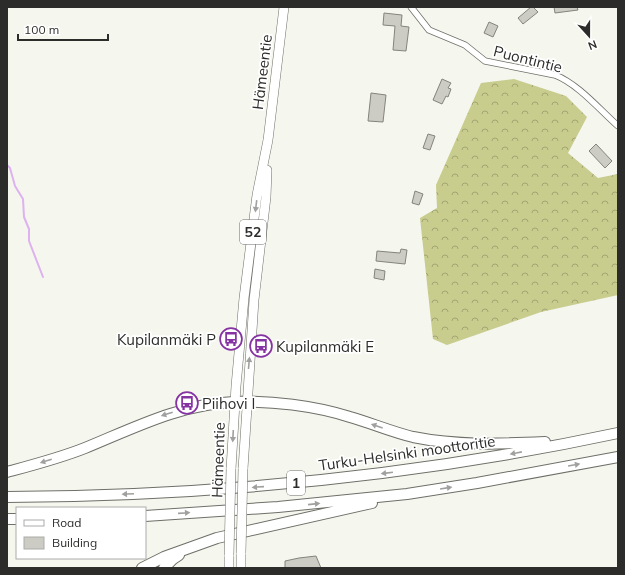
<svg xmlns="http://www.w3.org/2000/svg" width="625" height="575" font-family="Mulish,sans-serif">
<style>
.forest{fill:url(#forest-crowns)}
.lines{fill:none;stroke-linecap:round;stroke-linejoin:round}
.stream{stroke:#deb2f0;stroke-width:2}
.building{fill:#ccccc4;stroke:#83847d}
.minor-casing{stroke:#6e6f68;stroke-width:7}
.primary-casing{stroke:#6e6f68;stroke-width:10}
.motorway-casing{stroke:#6e6f68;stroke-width:12}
.minor{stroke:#fff;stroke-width:5.5}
.primary{stroke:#fff;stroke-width:9}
.motorway{stroke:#fff;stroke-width:10}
.primary-bridge-casing{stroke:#6e6f68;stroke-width:10;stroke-linecap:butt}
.primary-bridge{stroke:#fff;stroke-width:9}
.oneway{fill:#a0a09f}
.labels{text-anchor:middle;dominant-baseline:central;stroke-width:3.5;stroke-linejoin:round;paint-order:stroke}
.shield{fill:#fff;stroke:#6b6c6a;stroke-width:1}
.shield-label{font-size:14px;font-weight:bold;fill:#2c2d2a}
.street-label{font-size:15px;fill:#2c2d2a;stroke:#fff}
.poi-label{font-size:15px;fill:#2c2d2a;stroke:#fff;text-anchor:start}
</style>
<defs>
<pattern id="forest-crowns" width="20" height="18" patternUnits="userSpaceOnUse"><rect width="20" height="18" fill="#c8cc8c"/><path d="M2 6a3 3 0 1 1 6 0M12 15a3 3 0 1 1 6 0" fill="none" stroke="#a3a673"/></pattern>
</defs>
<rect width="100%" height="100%" fill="#f5f6ee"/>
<path class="forest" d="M 514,79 L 566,96 L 587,117 L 568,153 L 598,178 L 618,174 L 618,295 L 541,312 L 447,345 L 433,339 L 420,218 L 437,208 L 436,185 L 481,83 Z"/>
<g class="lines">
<path class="stream" d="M 7,165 L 10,168 L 15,186 L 23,199 L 24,217 L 29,229 L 29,241 L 43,277"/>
</g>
<path class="building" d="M 531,7 L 533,7 L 538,12 L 523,24 L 518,18 Z
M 554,7 L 577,7 L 578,10 L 555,13 Z
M 384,13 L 402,15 L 401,26 L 409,27 L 406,51 L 393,50 L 395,26 L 383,25 Z
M 489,22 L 498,26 L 493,37 L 484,33 Z
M 442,79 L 451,83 L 448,88 L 451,89 L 448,97 L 446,96 L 442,104 L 433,100 Z
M 371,93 L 386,95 L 383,122 L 368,121 Z
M 428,134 L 435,136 L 430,150 L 423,148 Z
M 596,144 L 612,161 L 605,168 L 589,151 Z
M 415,191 L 423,194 L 419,205 L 412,203 Z
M 401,249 L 407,250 L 405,264 L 376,261 L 377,251 L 400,253 Z
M 375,269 L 385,271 L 384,280 L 374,278 Z
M 316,556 L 321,568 L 285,568 L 285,561 L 299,558 Z"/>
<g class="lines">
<g class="minor-casing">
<path id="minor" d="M 411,7 L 429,30 L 465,45 L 485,61 L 555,75 C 578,84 599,109 618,126"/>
</g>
<g class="primary-casing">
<path id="primary" d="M 231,469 L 236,386 L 244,298 L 257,195 L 268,140 L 284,7
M 243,469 L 254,300 L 266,197 L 267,170
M 241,553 L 241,568
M 229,555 L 229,568"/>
</g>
<g class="motorway-casing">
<path id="motorway" d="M 7,472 C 33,465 60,458 85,448 C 134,428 180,404 234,402 C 269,400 316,406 350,417 C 371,423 392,432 413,437 C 457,446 501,444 545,442
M 7,497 C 212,496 417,476 618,433
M 145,516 L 278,507 L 407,494 L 477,483 L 618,457
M 7,519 L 17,519
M 142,568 L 164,557 L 217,538 L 372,503
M 164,568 L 173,559 L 179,555"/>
</g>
<use href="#minor" class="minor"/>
<use href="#primary" class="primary"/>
<use href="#motorway" class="motorway"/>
<g class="primary-bridge-casing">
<path id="primary-bridge" d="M 241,553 L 243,469
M 229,555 L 231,469"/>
</g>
<use href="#primary-bridge" class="primary-bridge"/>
</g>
<defs><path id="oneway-solid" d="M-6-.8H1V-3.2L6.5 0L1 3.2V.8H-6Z"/></defs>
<g class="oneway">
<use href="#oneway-solid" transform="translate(256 206) rotate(97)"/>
<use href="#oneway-solid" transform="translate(249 363) rotate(-85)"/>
<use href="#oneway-solid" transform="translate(167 414) rotate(162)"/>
<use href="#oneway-solid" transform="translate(377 426) rotate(-161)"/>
<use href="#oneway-solid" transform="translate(233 436) rotate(93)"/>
<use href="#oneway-solid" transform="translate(516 453) rotate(169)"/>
<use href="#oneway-solid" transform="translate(46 461) rotate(163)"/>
<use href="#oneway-solid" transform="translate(574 465) rotate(-10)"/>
<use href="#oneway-solid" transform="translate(387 473) rotate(173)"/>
<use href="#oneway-solid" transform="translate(258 487) rotate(176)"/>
<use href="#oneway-solid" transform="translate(446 488) rotate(-9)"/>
<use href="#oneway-solid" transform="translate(128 494) rotate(178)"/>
<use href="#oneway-solid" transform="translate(314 504) rotate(-6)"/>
<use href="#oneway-solid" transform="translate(184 513) rotate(-4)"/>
</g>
<defs>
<g id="bus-ring" transform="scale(1.15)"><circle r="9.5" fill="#fff" stroke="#8533a2" stroke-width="1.5"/><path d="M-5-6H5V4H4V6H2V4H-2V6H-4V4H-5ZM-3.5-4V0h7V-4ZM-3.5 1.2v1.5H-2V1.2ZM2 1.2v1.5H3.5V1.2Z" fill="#8533a2"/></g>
</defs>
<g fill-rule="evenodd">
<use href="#bus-ring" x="231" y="339"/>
<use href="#bus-ring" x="261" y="346"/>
<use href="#bus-ring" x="187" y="403"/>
</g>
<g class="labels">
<g class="shield">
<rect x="240" y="220" width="26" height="24" rx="3"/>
<rect x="287" y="471" width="18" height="24" rx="3"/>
</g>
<g class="shield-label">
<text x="253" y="232">52</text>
<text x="296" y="483">1</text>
</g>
<g class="street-label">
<text transform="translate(528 59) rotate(14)">Puontintie</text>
<text transform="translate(262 72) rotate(-83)">Hämeentie</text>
<text transform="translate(407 453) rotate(-8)">Turku-Helsinki moottoritie</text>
<text transform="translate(218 460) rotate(-88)">Hämeentie</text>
</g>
<g class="poi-label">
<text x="216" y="339" text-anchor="end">Kupilanmäki P</text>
<text x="276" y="346">Kupilanmäki E</text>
<text x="202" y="403">Piihovi I</text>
</g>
</g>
<rect width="625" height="575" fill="none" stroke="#2c2d2a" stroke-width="16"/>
<rect x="16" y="507" width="130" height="52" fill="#ffffff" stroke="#ababaa"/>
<rect x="24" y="520" width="20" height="6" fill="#ffffff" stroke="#ababaa"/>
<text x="52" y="527" font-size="12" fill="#2c2d2a">Road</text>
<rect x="24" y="537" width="20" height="12" fill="#ccccc4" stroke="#ababaa"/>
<text x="52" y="547" font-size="12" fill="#2c2d2a">Building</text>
<g transform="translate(589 36) rotate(159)" stroke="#ffffff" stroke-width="3" paint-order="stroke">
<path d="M0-3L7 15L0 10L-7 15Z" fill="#2c2d2a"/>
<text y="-6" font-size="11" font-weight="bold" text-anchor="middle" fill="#2c2d2a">N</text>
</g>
<path d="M18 34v6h90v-6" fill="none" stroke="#2c2d2a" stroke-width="2"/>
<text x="24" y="34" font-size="12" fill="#2c2d2a" stroke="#ffffff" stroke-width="3" paint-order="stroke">100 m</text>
</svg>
